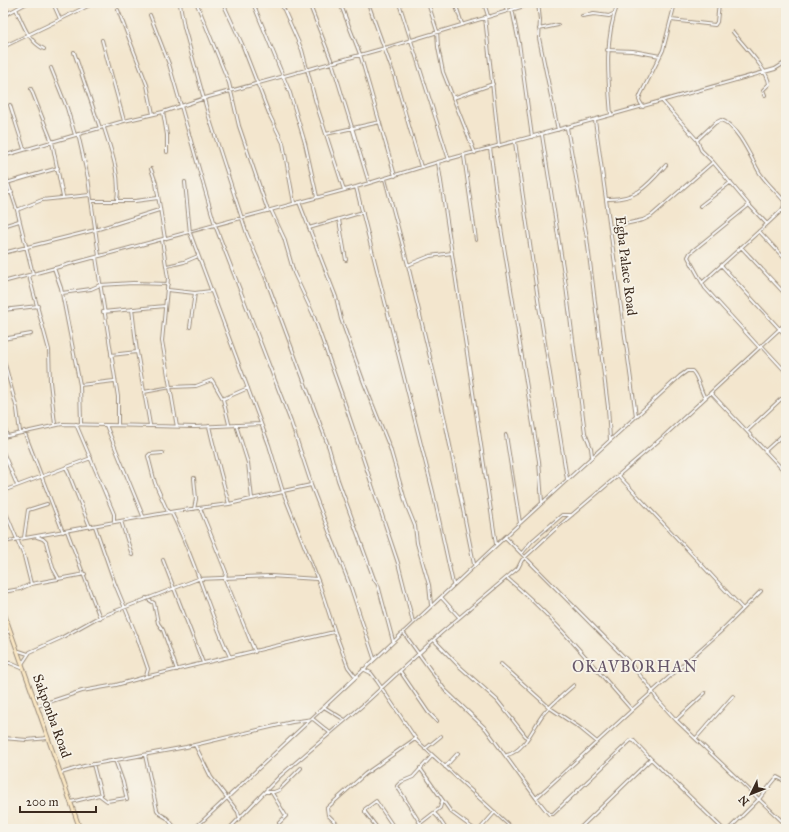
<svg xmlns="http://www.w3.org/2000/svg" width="789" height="832" font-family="'IM FELL Great Primer',serif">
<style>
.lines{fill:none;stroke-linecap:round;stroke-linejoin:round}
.street-casing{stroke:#978876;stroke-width:4}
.secondary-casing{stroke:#978876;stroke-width:5}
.street{stroke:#fff;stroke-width:2}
.secondary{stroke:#fae7c3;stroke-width:3}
.labels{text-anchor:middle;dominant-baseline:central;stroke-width:3.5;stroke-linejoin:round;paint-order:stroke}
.street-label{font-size:14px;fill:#3b2a1e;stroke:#f7f3e8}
.quarter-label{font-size:16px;letter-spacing:1px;fill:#665669;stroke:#f7f3e8}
</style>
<rect width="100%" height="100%" fill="#f7f3e8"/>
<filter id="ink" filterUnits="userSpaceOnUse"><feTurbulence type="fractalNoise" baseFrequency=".025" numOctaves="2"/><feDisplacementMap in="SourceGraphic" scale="8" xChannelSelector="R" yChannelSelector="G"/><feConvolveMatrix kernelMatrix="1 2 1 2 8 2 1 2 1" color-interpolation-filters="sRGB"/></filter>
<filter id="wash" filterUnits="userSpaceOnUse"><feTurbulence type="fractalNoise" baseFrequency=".012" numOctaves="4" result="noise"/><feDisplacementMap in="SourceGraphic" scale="16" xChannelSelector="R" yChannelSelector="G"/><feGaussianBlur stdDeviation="0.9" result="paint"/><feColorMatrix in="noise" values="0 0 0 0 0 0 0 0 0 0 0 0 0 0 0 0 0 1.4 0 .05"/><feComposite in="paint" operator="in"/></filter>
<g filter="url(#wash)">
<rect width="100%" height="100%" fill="#f3e6ce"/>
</g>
<g filter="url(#ink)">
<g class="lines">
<g class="street-casing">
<path id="street" d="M 4,3 L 8,13
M 53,3 L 60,19
M 223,3 L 242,44 L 270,116 L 283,143 L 294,203
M 253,3 L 290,93 L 305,143 L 317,197
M 281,3 L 302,50 L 316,103 L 344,190
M 309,3 L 332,62 L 369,183
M 340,3 L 360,54 L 395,176
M 368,3 L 395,78 L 421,167
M 399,3 L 449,160
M 428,3 L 437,31 L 438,47 L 443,72 L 475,153
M 455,3 L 462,24
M 484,3 L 488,16
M 505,3 L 507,11
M 538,3 L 540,20 L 539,38 L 558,130
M 180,4 L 184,27 L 209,117 L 247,234 L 265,276 L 329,448 L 338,480 L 374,579 L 378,585 L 393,641
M 197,4 L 229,83 L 239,126 L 268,211
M 515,8 L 516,3
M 16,9 C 23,24 28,41 44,49
M 512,9 L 519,43 L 532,137
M 118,10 L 147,85 L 153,114
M 150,15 L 169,64 L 215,225 L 291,422 L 310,480 L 311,485 L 283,491
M 3,16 L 27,3
M 582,16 L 594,14 L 609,16 L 613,14
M 485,17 L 499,146
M 671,20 L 715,25 L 717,22 L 719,3
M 539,29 L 558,25
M 733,32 C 743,45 768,70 769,84 L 763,90 L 765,95
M 102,40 L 124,121
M 3,47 L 94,3
M 607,50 L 633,51 L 660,56
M 74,52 L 100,128
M 51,68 L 67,108 L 75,135
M 31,89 L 52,142 L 63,197
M 453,98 L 493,84
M 663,102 L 697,140
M 10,105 L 24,149
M 643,107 L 639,100 L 640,96 L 663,50 L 675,3
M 163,112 L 167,135 L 167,152
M 611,115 L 775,69 L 786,62
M 595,120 L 636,416
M 104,128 C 111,150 121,176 117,200
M 567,128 L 587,238 L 608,407 L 610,440
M 78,134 L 88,178 L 99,256
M 326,134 L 380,122
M 542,135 L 566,286 L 585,433 L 591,448 L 592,456
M 515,142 L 539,306 L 567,479
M 490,148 L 499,216 L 539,461 L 542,503
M 3,156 L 124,121 L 163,112 L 205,98 L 385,48 L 534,3
M 464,156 L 476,240
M 438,162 L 496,544
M 713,162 L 701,150 L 697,140 L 715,123 L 721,120 C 736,124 751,157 758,170 C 764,181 776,191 784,201 L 784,206 L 782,210
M 3,168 L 17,210 L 33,274
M 151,169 L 156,183 L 165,239
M 385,179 L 408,265 L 444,416 L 474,564
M 185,182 L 190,233 L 269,445 L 283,492 L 319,583 L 335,632 L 348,667 L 355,676
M 3,184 L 58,168
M 356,187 L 433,492 L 453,584
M 3,195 L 12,192
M 607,199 C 637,200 648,185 666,165
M 91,201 L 135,201 L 158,198
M 299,202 L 336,297 L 341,319 L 364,383 L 390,448 L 406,504 L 415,526 L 417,543 L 429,585 L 431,605
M 700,206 L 731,182
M 17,210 L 42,200 L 90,195
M 271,210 L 284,238 L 294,273 L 313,314 L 343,398 L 398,563 L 413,622
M 339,220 L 346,260
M 3,226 L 19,221
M 611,227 L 643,220 L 651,216 L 713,162 L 749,205
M 309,228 L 363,212
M 759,231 L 786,260
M 162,240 L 168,278 L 162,341 L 177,427
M 741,247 L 786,295
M 3,253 L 95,230 L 159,210
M 96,257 L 118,397 L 118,425
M 408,265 L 430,256 L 452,253
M 721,265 L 786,336
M 167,266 L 184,262 L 198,256
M 54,268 L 61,288 L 80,385 L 81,423
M 29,276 L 49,350 L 50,382 L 55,424
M 3,282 L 356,187 L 438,162 L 611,115 C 608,77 604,40 618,3
M 703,282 L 767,224
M 168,290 L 195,293 L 211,291
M 62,293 L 91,289 L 100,285 L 133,283 L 168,284
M 132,309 L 137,352 L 150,425
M 3,310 L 38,306
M 103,312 L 165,306
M 190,327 L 195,293
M 3,339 L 31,334
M 761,345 L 786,372
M 759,347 L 705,288 L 688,257 L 690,253 L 749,205 L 767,224 L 782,210 L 786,215
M 111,355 L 137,352
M 3,357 L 17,409 L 20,432
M 80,385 L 114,381
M 144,392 L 171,387 L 196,386 L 212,380 L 223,399 L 229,424
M 711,393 L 786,473
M 223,399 L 248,388
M 3,422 L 7,436
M 76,424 L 114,514 L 114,522
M 106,425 L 143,516
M 236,425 L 248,463 L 252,499
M 209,426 C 215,453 222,478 229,504
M 24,431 L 63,532
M 747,431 L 781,399 L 786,398
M 506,435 L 520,523
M 3,437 L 62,424 L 195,427 L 261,424
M 765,451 L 786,432
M 3,452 L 17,485
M 163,453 L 150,454 L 148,456 L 155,483 L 168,512
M 66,467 L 90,527
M 618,475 L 742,608
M 311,485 L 351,588 L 374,658
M 3,491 L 91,458
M 3,506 L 24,556 L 31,584 L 20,589 L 3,592
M 200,508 L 226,572 L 225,579 L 255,652
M 194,509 L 196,499 L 194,478
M 171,512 C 195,558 208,610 230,657
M 121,521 L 132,555
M 95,526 L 115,584 L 137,637 L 148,669 L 146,676
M 67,531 L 100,618
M 37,537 L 43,539 L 46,542 L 53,568 L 59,579
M 505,537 L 680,376 L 687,371 L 692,371 C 698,376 700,390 705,398
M 24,538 L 28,510 L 47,504
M 3,542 L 176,511 L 229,504 L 283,492
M 522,553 L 532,541 L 562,515 L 572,515
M 163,560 L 203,663
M 507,578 C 554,617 592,665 632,710 L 720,632 L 761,591
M 31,584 L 85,574
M 441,597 L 459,617
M 146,598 L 154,603 L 158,623 L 163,630 L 177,670
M 403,632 L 445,690 L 486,729 L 536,798 L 632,710
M 3,634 L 10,631
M 434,640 L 459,666 L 497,700 L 527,738
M 19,651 L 28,654
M 3,663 L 10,663 L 24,669
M 22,664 L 30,652 L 61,638 L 95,619 L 198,579 L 270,576 L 317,579
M 501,664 L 550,708 L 580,728 L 597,742
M 363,669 L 371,673 L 377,681 L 416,739
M 400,671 L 428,712 L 437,721
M 37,706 L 82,691 L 116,685 L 145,677 L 334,632
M 324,707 L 345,720
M 676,720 L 705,693
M 3,738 L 27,740 L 48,738
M 696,738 L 733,696
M 195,745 L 211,777 L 238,812 L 239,816
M 425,749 L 441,736
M 145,755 L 157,810 L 160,814 L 167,818 L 176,829
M 507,755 C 525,751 533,727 544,713 C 553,703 564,694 574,685
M 115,760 L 123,782 L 127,800
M 93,764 L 101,795
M 445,767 L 458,753
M 420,768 L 451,812 L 474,829
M 61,773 L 84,766 L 186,747 L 292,722 L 313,719 L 329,732
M 265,792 L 274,792 L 279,790 L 301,768
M 272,793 L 286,816 L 279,823
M 536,798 L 549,814 L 553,814 L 631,740 L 634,741 L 651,759
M 71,802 L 99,795 L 107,801 L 126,798
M 434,813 L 438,817 L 446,829
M 420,823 L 397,786 L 401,782 L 413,777 L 432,756
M 194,829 L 505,537 L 628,661 L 649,686 L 657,699 L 676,720 L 786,825
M 229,829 L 280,776 L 362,706 L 441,633 L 518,568 L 522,560 L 553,531 L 663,437 L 786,323
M 342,829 L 328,815 L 327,808 L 365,774 L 415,739 L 513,829
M 378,829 L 365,812 L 365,809 L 376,801 L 395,829
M 413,829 L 440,808 L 442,801
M 480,829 L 495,812
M 579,829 L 651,759 L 723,829
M 729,829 L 759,799 L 777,777 L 786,782"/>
</g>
<g class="secondary-casing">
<path id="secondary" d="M 3,610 L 80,829"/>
</g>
<use href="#street" class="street"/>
<use href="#secondary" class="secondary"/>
</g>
</g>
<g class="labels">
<g class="street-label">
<text transform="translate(626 266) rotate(83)">Egba Palace Road</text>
<text transform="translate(52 716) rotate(70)">Sakponba Road</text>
</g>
<g class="quarter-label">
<text x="635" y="666">OKAVBORHAN</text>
</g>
</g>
<rect width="789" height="832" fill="none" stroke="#f7f3e8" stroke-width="16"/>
<g transform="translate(751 794) rotate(227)" stroke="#f7f3e8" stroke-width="3" paint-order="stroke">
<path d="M0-3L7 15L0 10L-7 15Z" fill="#3b2a1e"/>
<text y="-6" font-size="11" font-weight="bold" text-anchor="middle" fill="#3b2a1e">N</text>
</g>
<path d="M20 806v6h76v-6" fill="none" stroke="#3b2a1e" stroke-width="2"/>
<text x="26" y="806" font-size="12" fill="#3b2a1e" stroke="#f7f3e8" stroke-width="3" paint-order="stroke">200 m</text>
</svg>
